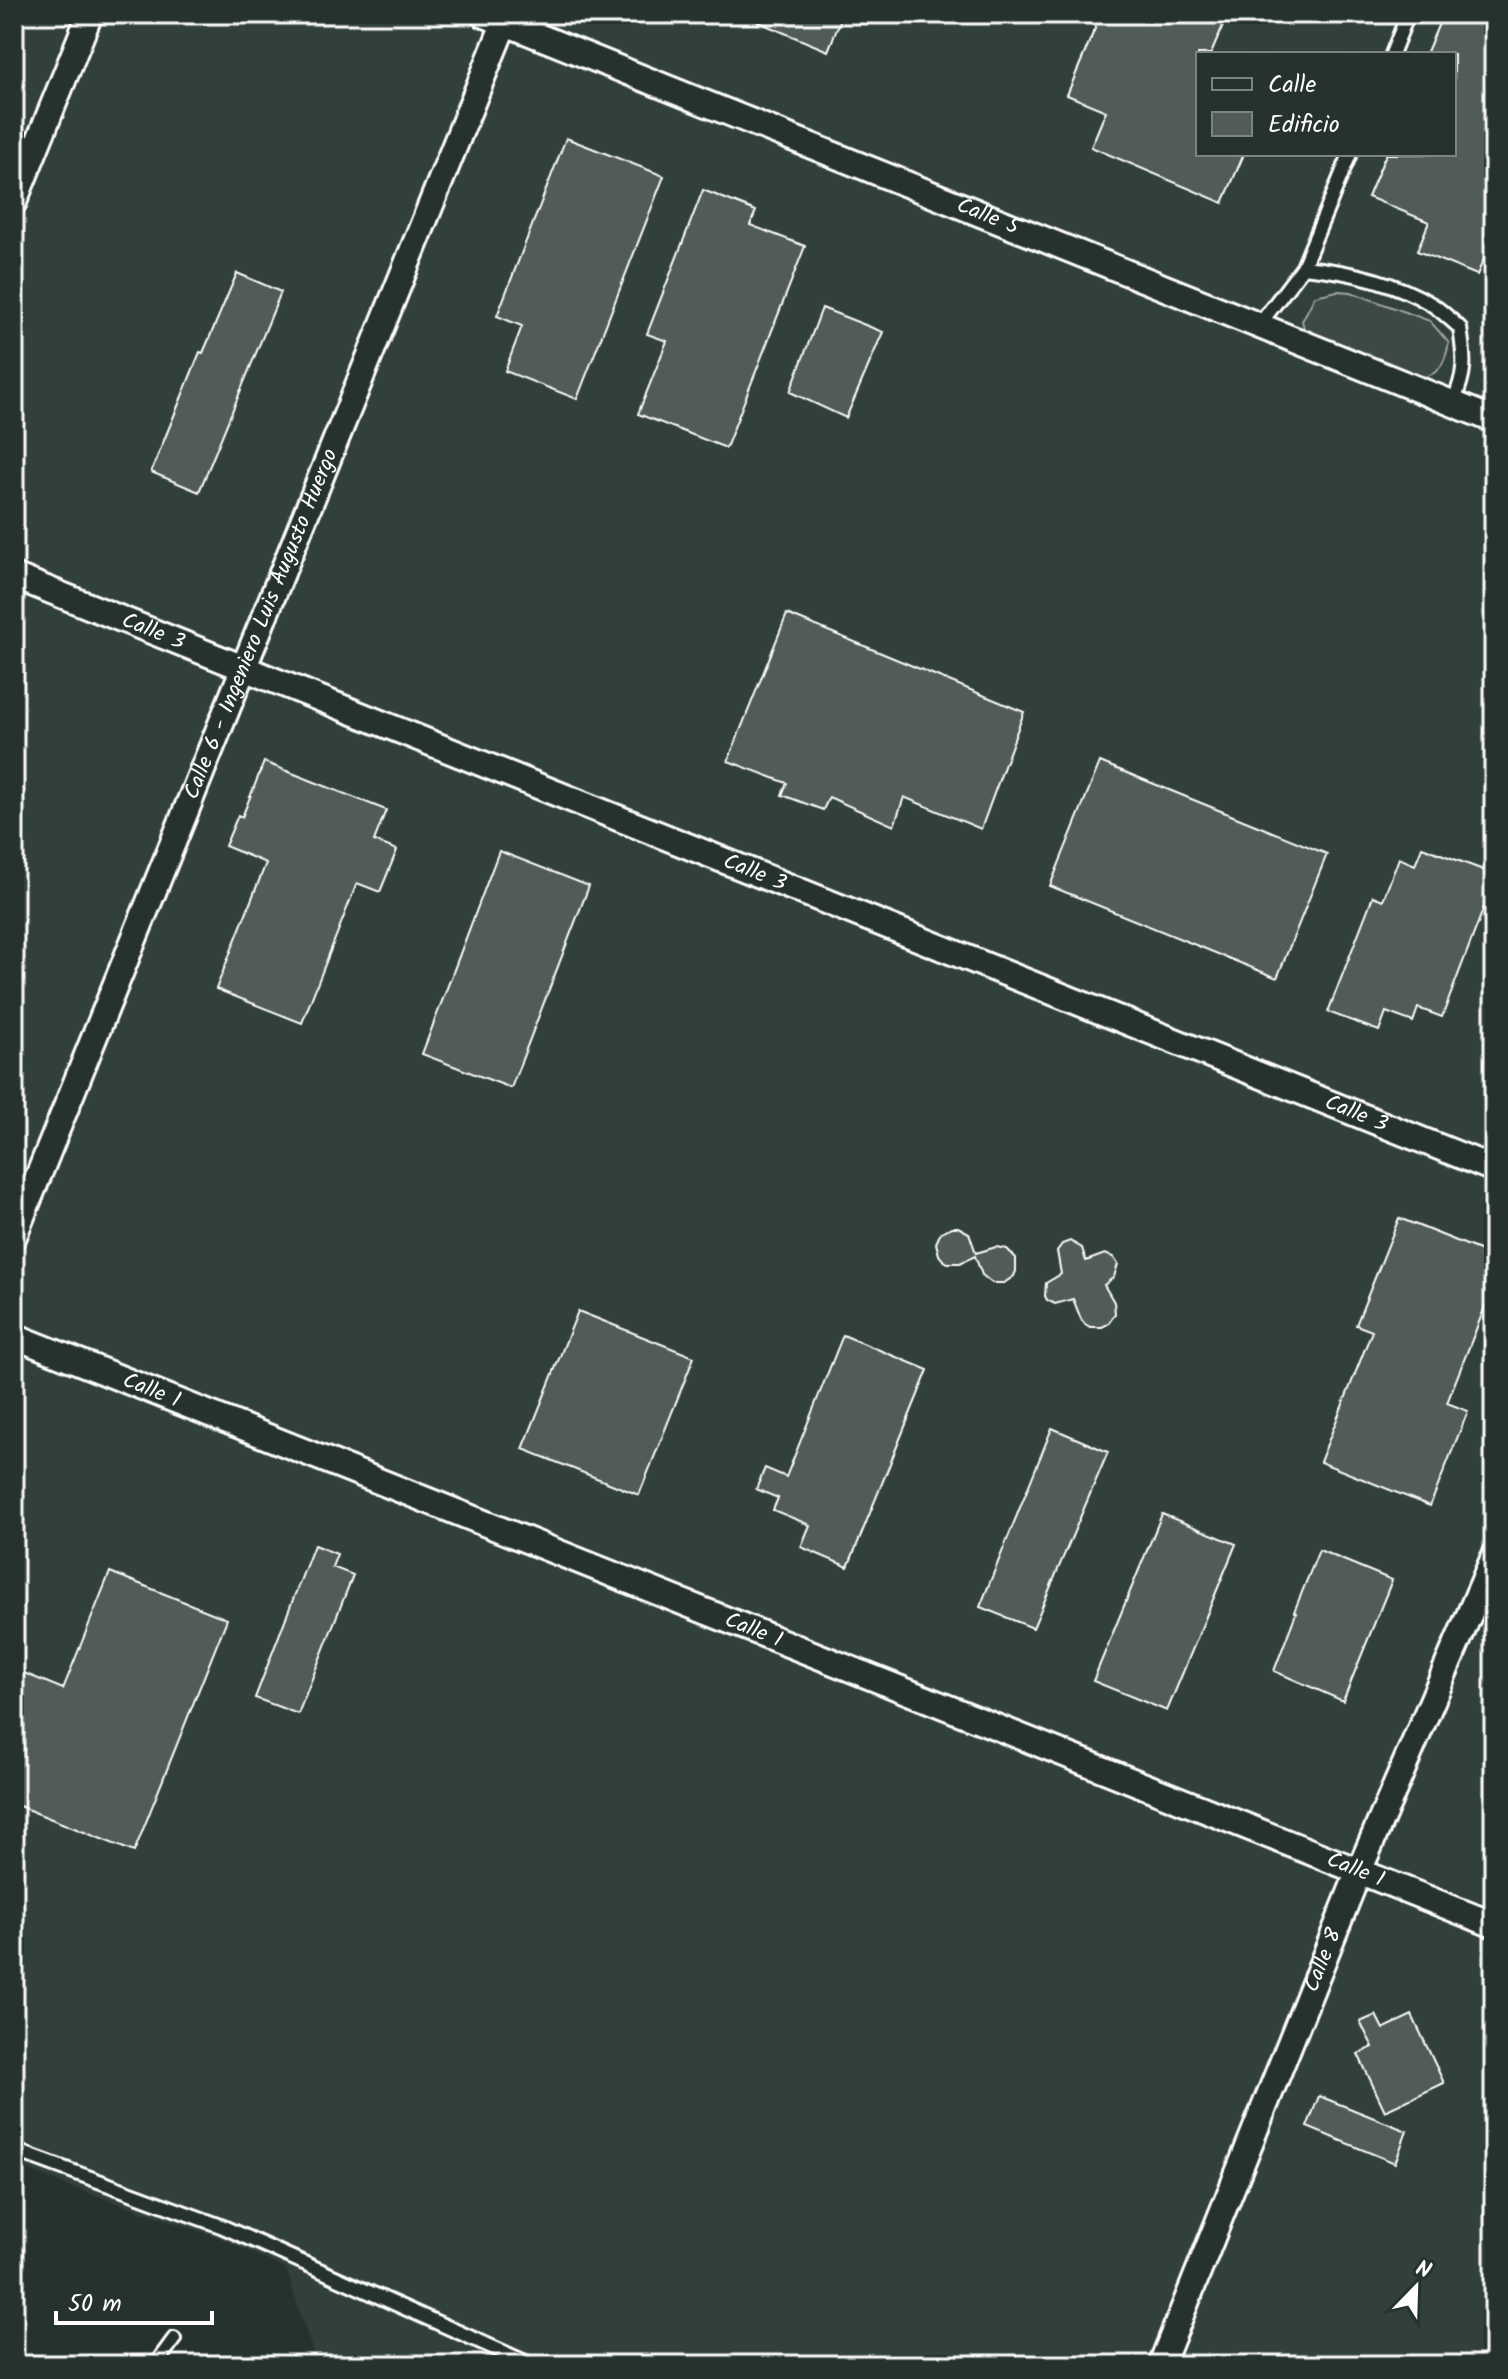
<svg xmlns="http://www.w3.org/2000/svg" width="1508" height="2379" font-family="Kalam,sans-serif">
<style>
.built{fill:#333f3a;fill-rule:evenodd}
.green{fill:#3e4944;stroke:#9ea4a2;stroke-width:2}
.building{fill:#515c57;stroke:#fff;stroke-width:2}
.lines{fill:none;stroke-linecap:round;stroke-linejoin:round}
.lane-casing{stroke:#fff;stroke-width:18}
.street-casing{stroke:#fff;stroke-width:30}
.lane{stroke:#26332d;stroke-width:12}
.street{stroke:#26332d;stroke-width:24}
.labels{text-anchor:middle;dominant-baseline:central;stroke-width:7;stroke-linejoin:round;paint-order:stroke}
.street-label{font-size:22px;fill:#fff;stroke:#26332d}
</style>
<rect width="100%" height="100%" fill="#26332d"/>
<filter id="ink" filterUnits="userSpaceOnUse"><feTurbulence type="fractalNoise" baseFrequency=".0125" numOctaves="2"/><feDisplacementMap in="SourceGraphic" scale="16" xChannelSelector="R" yChannelSelector="G"/><feConvolveMatrix kernelMatrix="1 2 1 2 8 2 1 2 1" color-interpolation-filters="sRGB"/></filter>
<g filter="url(#ink)">
<path class="built" d="M 14,14 L 1494,14 L 1494,2365 L 317,2365 L 286,2269 L 223,2239 L 68,2186 L 14,2164 ZM 1198,54 L 1454,54 L 1454,154 L 1198,154 Z"/>
<path class="green" d="M 1337,291 L 1351,292 L 1430,321 L 1449,343 C 1444,368 1437,379 1410,377 L 1305,331 L 1302,321 L 1315,296 Z"/>
<path class="building" d="M 739,14 L 843,14 L 828,51 Z
M 1066,14 L 1228,14 L 1211,54 L 1198,54 L 1198,154 L 1244,154 L 1223,203 L 1091,147 L 1106,111 L 1067,95 L 1096,26 Z
M 1443,14 L 1494,14 L 1494,36 L 1488,50 L 1494,53 L 1494,247 L 1490,245 L 1477,275 L 1417,251 L 1429,222 L 1368,197 L 1386,154 L 1454,154 L 1454,54 L 1426,54 Z
M 566,138 L 664,176 L 577,399 L 505,371 L 522,326 L 497,316 Z
M 703,190 L 756,211 L 750,225 L 805,246 L 726,448 L 638,414 L 667,341 L 647,334 Z
M 237,273 L 281,292 L 199,492 L 151,472 L 200,352 L 203,353 Z
M 822,308 L 883,332 L 846,418 L 790,392 Z
M 787,614 L 1024,712 L 981,829 L 904,797 L 894,826 L 829,797 L 823,810 L 782,795 L 787,783 L 728,761 Z
M 264,762 L 386,810 L 374,841 L 397,850 L 380,892 L 357,883 L 302,1023 L 216,989 L 266,863 L 225,846 L 238,815 L 242,817 Z
M 1100,762 L 1327,854 L 1277,978 L 1050,886 Z
M 1422,847 L 1494,874 L 1494,881 L 1442,1017 L 1418,1008 L 1413,1022 L 1386,1012 L 1379,1031 L 1328,1012 L 1373,896 L 1383,900 L 1399,858 L 1415,865 Z
M 499,851 L 589,886 L 511,1088 L 422,1054 Z
M 1399,1218 L 1494,1256 L 1494,1284 L 1447,1403 L 1468,1411 L 1430,1506 L 1320,1462 L 1372,1331 L 1356,1325 Z
M 952,1227 L 958,1227 L 969,1233 L 976,1253 L 996,1247 L 1007,1249 L 1016,1258 L 1016,1271 L 1014,1276 L 1004,1283 L 992,1283 L 982,1275 L 975,1256 L 960,1263 L 948,1263 L 943,1260 L 939,1255 L 936,1243 L 941,1232 Z
M 1070,1241 L 1082,1248 L 1086,1261 L 1105,1254 L 1113,1257 L 1118,1264 L 1114,1277 L 1104,1285 L 1114,1302 L 1115,1314 L 1108,1324 L 1102,1327 L 1090,1327 L 1085,1324 L 1081,1319 L 1073,1299 L 1055,1304 L 1047,1300 L 1045,1296 L 1046,1283 L 1061,1274 L 1057,1251 L 1062,1244 Z
M 578,1311 L 694,1357 L 639,1495 L 523,1449 Z
M 843,1335 L 928,1370 L 848,1567 L 801,1547 L 810,1525 L 773,1510 L 778,1498 L 756,1489 L 765,1468 L 786,1477 Z
M 1052,1428 L 1108,1452 L 1033,1628 L 980,1607 Z
M 1162,1514 L 1236,1544 L 1167,1711 L 1093,1681 Z
M 314,1545 L 337,1554 L 332,1567 L 353,1575 L 298,1714 L 255,1698 Z
M 1319,1550 L 1392,1580 L 1343,1701 L 1274,1671 L 1296,1613 L 1294,1612 Z
M 110,1572 L 227,1619 L 134,1852 L 14,1804 L 14,1669 L 63,1689 Z
M 1376,2015 L 1383,2029 L 1412,2015 L 1444,2083 L 1385,2111 L 1358,2054 L 1373,2047 L 1360,2022 Z
M 1319,2096 L 1407,2131 L 1395,2163 L 1307,2127 Z"/>
<g class="lines">
<g class="lane-casing">
<path id="lane" d="M 1392,54 L 1408,14
M 1303,267 C 1346,271 1393,281 1431,304 C 1441,310 1451,320 1460,328 C 1465,361 1466,372 1453,403
M 1259,325 L 1303,267 L 1350,154
M 14,2150 L 221,2226 L 532,2365
M 155,2365 L 174,2339"/>
</g>
<g class="street-casing">
<g id="street">
<path id="s1" d="M 483,14 L 1494,420"/>
<path d="M 14,202 L 90,14"/>
<path id="s2" d="M 14,576 L 1494,1169"/>
<path id="s3" d="M 14,1236 L 508,14"/>
<path id="s4" d="M 14,1336 L 1494,1925"/>
<path id="s5" d="M 1161,2365 L 1359,1871 L 1494,1557"/>
</g>
</g>
<use href="#lane" class="lane"/>
<use href="#street" class="street"/>
</g>
</g>
<g class="labels">
<g class="street-label">
<text stroke="none"><textPath href="#s1" startOffset="544">Calle 5</textPath></text>
<text stroke="none"><textPath href="#s3" startOffset="660">Calle 6 - Ingeniero Luis Augusto Huergo</textPath></text>
<text stroke="none"><textPath href="#s2" startOffset="150">Calle 3</textPath></text>
<text stroke="none"><textPath href="#s2" startOffset="798">Calle 3</textPath></text>
<text stroke="none"><textPath href="#s2" startOffset="1446">Calle 3</textPath></text>
<text stroke="none"><textPath href="#s4" startOffset="148">Calle 1</textPath></text>
<text stroke="none"><textPath href="#s4" startOffset="796">Calle 1</textPath></text>
<text stroke="none"><textPath href="#s4" startOffset="1444">Calle 1</textPath></text>
<text stroke="none"><textPath href="#s5" startOffset="436">Calle 8</textPath></text>
</g>
</g>
<rect width="1508" height="2379" fill="none" stroke="#26332d" stroke-width="48"/>
<rect x="24" y="24" width="1460" height="2331" fill="none" stroke="#fff" stroke-width="3" filter="url(#ink)"/>
<rect x="1196" y="52" width="260" height="104" fill="#26332d" stroke="#7d8581" stroke-width="2"/>
<rect x="1212" y="78" width="40" height="12" fill="#26332d" stroke="#7d8581" stroke-width="2"/>
<text x="1268" y="92" font-size="24" fill="#ffffff">Calle</text>
<rect x="1212" y="112" width="40" height="24" fill="#515c57" stroke="#7d8581" stroke-width="2"/>
<text x="1268" y="132" font-size="24" fill="#ffffff">Edificio</text>
<g transform="translate(1416 2287) rotate(23)" stroke="#26332d" stroke-width="6" paint-order="stroke">
<path d="M0-6L14 30L0 20L-14 30Z" fill="#ffffff"/>
<text y="-12" font-size="22" font-weight="bold" text-anchor="middle" fill="#ffffff">N</text>
</g>
<path d="M56 2311v12h156v-12" fill="none" stroke="#ffffff" stroke-width="4"/>
<text x="68" y="2311" font-size="24" fill="#ffffff" stroke="#26332d" stroke-width="6" paint-order="stroke">50 m</text>
</svg>
